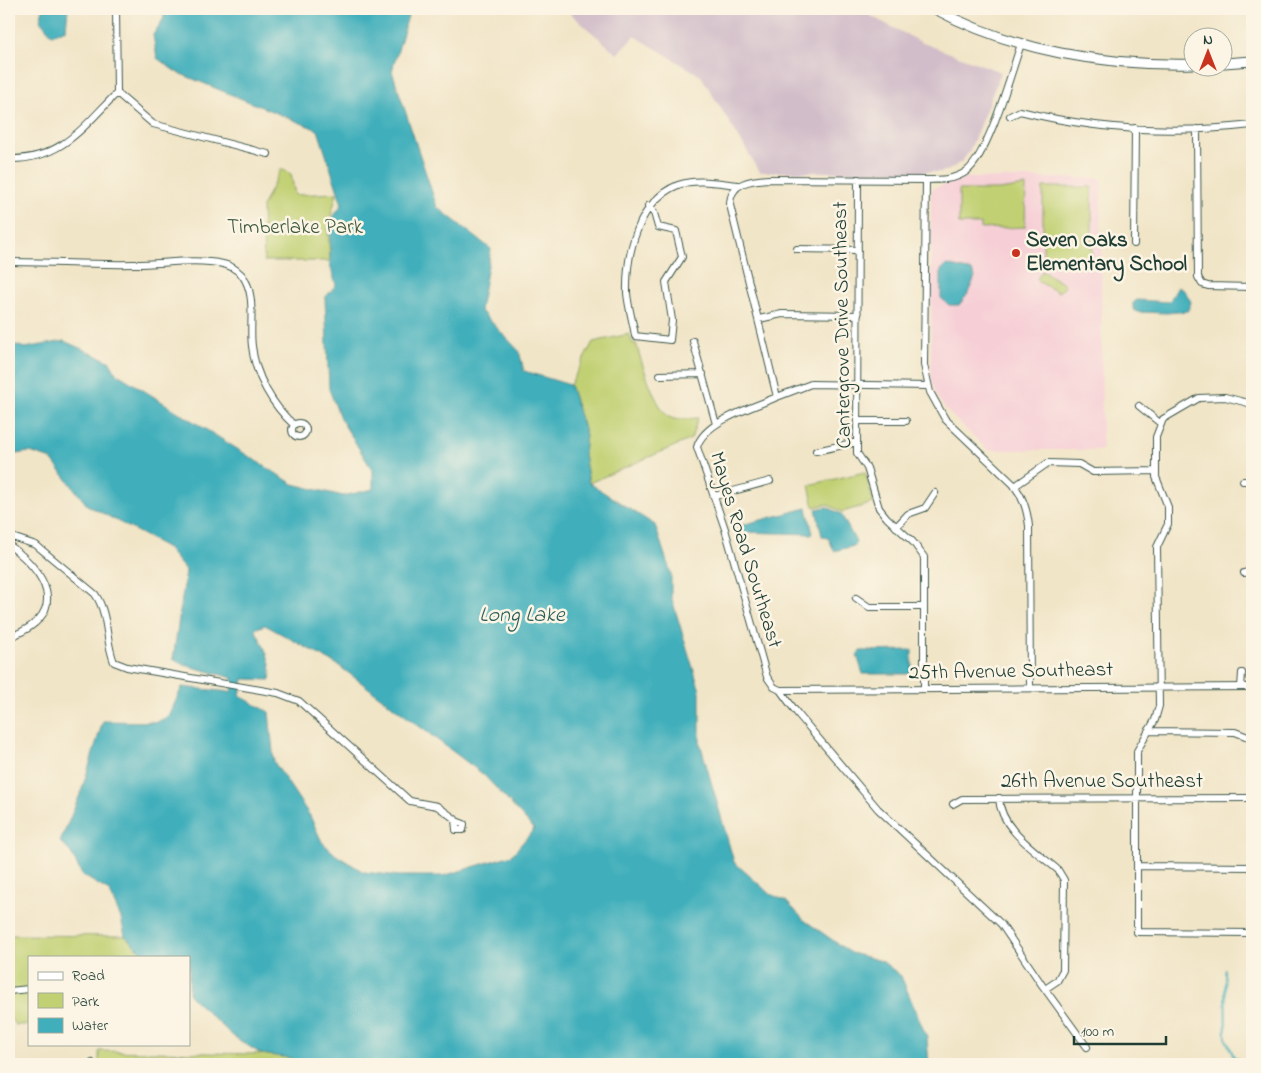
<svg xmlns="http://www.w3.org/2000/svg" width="1261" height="1073" font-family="'Indie Flower',sans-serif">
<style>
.built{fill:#f6cfd6}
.industrial{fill:#d1bdc9}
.green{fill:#c1d072;stroke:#708653}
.water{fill:#40afbb;stroke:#307678;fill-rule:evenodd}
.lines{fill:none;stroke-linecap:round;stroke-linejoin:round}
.stream{stroke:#40afbb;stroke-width:2}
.minor-casing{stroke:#3e564a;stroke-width:8}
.tertiary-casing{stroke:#3e564a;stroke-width:11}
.minor{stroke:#fff;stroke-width:6}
.tertiary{stroke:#fff;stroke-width:9}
.poi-dot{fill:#c8321e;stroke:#fcf5e5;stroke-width:2}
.labels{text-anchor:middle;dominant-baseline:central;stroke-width:5;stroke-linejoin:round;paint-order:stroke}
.park-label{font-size:21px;fill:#3f5a40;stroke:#fcf5e5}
.poi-label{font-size:21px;font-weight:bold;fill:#1f3d34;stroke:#fcf5e5;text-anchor:start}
.street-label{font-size:21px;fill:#1f3d34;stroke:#fcf5e5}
.water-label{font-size:22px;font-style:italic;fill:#295f5c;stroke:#fcf5e5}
</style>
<rect width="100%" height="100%" fill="#fcf5e5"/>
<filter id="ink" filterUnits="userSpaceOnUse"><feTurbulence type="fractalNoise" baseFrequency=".02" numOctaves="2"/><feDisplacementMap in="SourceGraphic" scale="10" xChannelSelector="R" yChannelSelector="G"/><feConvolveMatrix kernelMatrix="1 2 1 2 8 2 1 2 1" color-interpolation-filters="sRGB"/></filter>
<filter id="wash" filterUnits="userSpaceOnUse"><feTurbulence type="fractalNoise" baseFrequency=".0096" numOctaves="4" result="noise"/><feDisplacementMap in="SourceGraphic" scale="20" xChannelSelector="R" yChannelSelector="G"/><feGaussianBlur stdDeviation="1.12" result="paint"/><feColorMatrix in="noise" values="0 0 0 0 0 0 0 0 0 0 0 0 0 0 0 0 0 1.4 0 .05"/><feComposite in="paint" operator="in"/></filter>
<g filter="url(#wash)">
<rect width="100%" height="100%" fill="#f1e5c7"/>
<path class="built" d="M 964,178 L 1101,178 L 1102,450 L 988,450 L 946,410 L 937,397 L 931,379 L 931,192 L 934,188 Z"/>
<path class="industrial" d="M 565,9 L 857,9 L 923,43 L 1001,72 L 969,152 L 962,161 L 949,170 L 940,172 L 760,172 L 701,76 L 635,36 L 617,54 Z"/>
<path class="green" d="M 281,169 L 291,174 L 295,195 L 337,193 L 328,227 L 330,261 L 264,261 L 262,207 Z
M 1026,186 L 1025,227 L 981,229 L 981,224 L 959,224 L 959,190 L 999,190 Z
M 1043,187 L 1092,187 L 1092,258 L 1043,258 Z
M 1042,271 L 1064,284 L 1064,288 L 1058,292 L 1039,282 L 1037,279 Z
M 629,334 L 633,344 L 636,343 C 640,358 657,413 671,418 C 678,421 691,418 698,418 L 691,439 L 589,483 L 584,454 L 586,435 L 570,385 L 593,342 Z
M 865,472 L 874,503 L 842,512 L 827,504 L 814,507 L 809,485 Z
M 9,935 L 125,936 L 147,957 L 29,957 L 29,1025 L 15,1025 L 9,1016 Z
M 99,1051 L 261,1054 L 291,1058 L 295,1064 L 99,1064 Z"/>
<path class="water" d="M 43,9 L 68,9 L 66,29 L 52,35 L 40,20 Z
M 163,9 L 410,9 L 392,71 L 437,207 L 491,249 L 480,310 L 519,351 L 524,371 L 570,385 L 586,435 L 584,454 L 589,483 L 655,525 L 671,574 L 671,596 L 700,691 L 700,743 L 734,862 L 770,894 L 786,901 L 804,920 L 851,953 L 882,961 L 901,976 L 927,1038 L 929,1064 L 296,1064 L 291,1058 L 261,1054 L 233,1036 L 189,995 L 189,957 L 147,957 L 125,936 L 121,918 L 109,891 L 82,875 L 71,853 L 60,842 L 81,792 L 103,721 L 157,722 L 169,716 L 182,687 L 231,692 L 233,678 L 184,665 L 173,659 L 186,571 L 166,547 L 87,505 L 51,459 L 30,452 L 9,455 L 9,343 L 25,348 L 64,341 L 109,361 L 116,373 L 293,484 L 343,496 L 373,489 L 373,471 L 340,418 L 329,389 L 325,298 L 336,285 L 330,265 L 330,222 L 342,204 L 318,130 L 176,72 L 157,58 L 153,35 L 164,18 ZM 265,625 L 338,665 L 484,775 L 534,829 L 512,855 L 443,876 L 399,876 L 364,872 L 336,855 L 322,842 L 310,816 L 274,762 L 269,712 L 240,696 L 243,679 L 270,680 C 274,663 263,645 255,629 Z
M 946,265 L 972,271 L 975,277 L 967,295 L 959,305 L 949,305 L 941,298 L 941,270 Z
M 1178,287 L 1185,291 L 1191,302 L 1188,311 L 1167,313 L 1137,312 L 1133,309 L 1133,303 L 1137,300 L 1169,302 Z
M 827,507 L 841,514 L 856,542 L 854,546 L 834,551 L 829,539 L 822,536 L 816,509 Z
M 807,508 L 813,534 L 740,532 L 738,526 Z
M 912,650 L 912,671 L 908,674 L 863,674 L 857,655 L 860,651 Z"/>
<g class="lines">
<path class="stream" d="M 1225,970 L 1226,1039 L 1234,1057 L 1248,1064"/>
</g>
</g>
<g filter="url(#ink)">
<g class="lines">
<g class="minor-casing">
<path id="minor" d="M 116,9 L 117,93
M 1021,44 C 1011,73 989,153 967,171 C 955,180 940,180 926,180 L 769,179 C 751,180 730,182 730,205 L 777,397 C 754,407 704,421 697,447 L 725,529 L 767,677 L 774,687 L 780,690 L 797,713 L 878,809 L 1001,924 L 1042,985 L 1087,1047
M 117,93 L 153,124 L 268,154
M 1010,116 L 1020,111 C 1095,130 1175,134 1252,125
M 1197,129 L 1198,277 L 1202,284 L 1208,286 L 1252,287
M 9,159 C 61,160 83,127 117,93
M 858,179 L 857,453 L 867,468 L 879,508 L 887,518 L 913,542 L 924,557 L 924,689
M 926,180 L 924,365 L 930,392 L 945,419 L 1013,484 C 1023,497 1027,509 1029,526 L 1030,688
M 648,206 L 654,213 L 658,227 L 676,231 L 682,257 L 666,282 L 672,320 L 670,340 L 635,336 L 634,330 C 632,319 628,305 627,293 C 626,254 638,201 678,185 C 696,178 719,183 738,185
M 1134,244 L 1135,128
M 797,249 L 858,250
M 9,262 C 51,262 93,265 135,264 C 163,264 195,258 223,264 C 229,265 237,270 242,275 C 257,295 249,324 252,346 C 255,376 273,406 294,425
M 759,319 L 782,314 L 858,315
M 693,341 L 716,424
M 660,375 L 703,374
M 777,397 L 811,384 L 928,386
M 1252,404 L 1225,397 L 1199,398 L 1163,419 L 1156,437 L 1156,477 L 1168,507 L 1168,524 L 1157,547 L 1159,706 L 1155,720 L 1137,751 L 1137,932 L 1252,933
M 1139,406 L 1160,423
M 857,421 L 906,421
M292 430a7 7 0 1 1 14 0a7 7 0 1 1-14 0Z
M 816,451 L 857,442
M 1243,481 L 1252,481
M 1015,486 L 1048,463 L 1079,464 L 1093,472 L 1156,471
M 715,496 L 770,481
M 896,527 L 908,514 L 925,508 L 935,493
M 9,536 L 36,545 L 95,594 C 109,614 105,640 114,662 L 127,667 L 278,693 L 299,701 L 410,801 L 437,806 L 455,819 L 456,830 L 463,830 L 464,824 L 456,821
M 9,545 C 45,572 70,611 15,635 L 9,634
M 1244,573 L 1252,571
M 856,598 L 869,607 L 924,607
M 1241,687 L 1242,673
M 780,690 L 1252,687
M 1148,731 L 1235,732 L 1248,737 L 1252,742
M 999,798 C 1000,829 1036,851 1058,870 L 1064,880 L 1063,970 L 1057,981 L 1045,989
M 953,804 L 962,799 L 1252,798
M 1137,866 L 1252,867
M 9,991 L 29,989
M 90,1064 L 92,1063"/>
</g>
<g class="tertiary-casing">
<path id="tertiary" d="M 935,9 C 1013,51 1105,66 1194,64
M 1224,63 L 1252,61"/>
</g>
<use href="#minor" class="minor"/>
<use href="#tertiary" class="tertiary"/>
</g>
</g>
<circle class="poi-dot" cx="1016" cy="253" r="5"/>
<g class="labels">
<g class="park-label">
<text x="295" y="228">Timberlake Park</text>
</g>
<g class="poi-label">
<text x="1026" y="241">Seven Oaks<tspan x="1026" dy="24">Elementary School</tspan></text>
</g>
<g class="street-label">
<text transform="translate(843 325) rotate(-91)">Cantergrove Drive Southeast</text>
<text transform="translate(745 550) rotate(73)">Mayes Road Southeast</text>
<text transform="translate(1011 672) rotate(-1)">25th Avenue Southeast</text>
<text x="1102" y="782">26th Avenue Southeast</text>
</g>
<g class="water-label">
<text x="522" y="616">Long Lake</text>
</g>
</g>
<rect width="1261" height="1073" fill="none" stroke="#fcf5e5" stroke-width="30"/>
<rect x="28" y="956" width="162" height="90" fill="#fcf5e5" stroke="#a4ab9e"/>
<rect x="38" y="972" width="25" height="8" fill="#ffffff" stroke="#a4ab9e"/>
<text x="72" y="980" font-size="15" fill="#1f3d34">Road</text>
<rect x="38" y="993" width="25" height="15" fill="#c1d072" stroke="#a4ab9e"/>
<text x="72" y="1006" font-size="15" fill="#1f3d34">Park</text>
<rect x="38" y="1018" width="25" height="15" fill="#40afbb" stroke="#a4ab9e"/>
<text x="72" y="1030" font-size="15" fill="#1f3d34">Water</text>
<g transform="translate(1208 52)"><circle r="24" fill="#fcf5e5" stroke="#a4ab9e"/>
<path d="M0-4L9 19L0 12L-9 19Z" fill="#c8321e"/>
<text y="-8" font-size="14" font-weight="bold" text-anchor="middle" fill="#1f3d34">N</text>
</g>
<path d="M1074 1036v8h92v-8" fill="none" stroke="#1f3d34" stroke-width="2.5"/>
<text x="1081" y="1036" font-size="15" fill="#1f3d34" stroke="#fcf5e5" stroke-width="4" paint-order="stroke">100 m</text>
</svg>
